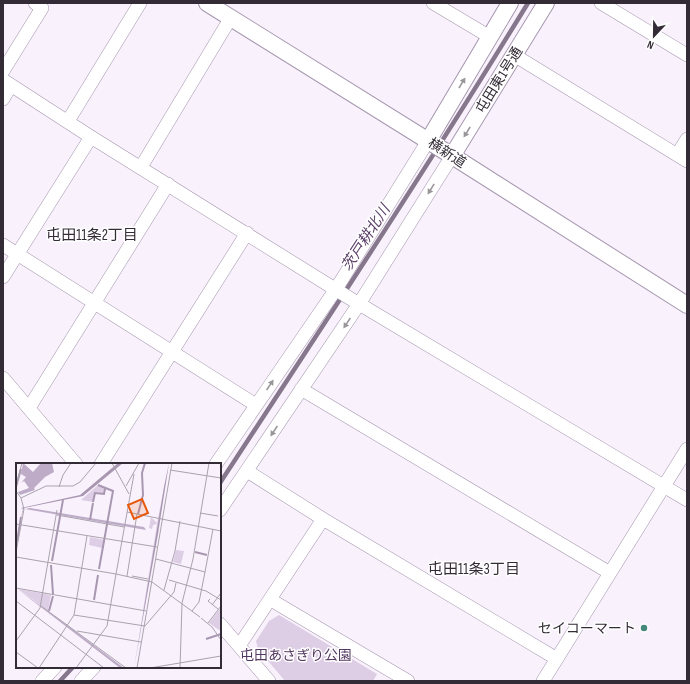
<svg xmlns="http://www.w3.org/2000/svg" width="690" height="684" font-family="'Sofia Sans Condensed','Noto Sans JP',sans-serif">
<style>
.green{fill:#ddcde5}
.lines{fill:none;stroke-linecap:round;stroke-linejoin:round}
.stream{stroke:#86778d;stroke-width:4.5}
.minor-casing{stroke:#a596ae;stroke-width:14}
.tertiary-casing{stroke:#a596ae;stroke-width:18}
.minor{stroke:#fff;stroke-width:13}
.tertiary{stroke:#fff;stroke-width:16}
.oneway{fill:#99969a}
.poi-dot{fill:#46897c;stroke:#fff;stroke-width:1.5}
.labels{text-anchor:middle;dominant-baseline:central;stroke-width:3;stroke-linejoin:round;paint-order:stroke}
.street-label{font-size:14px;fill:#332c36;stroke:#fff}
.poi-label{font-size:14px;fill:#332c36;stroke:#fff;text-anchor:end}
.park-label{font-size:14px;fill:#533860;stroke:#fff}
.neighbourhood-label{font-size:15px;fill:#332c36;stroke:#fff}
.water-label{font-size:15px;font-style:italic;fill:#5d416a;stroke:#fff}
.inset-river{fill:none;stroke:#a997b2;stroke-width:2}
.inset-road{fill:none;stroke:#aaa3ad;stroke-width:1}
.view{fill:#e8590c;fill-opacity:0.15;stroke:#e8590c;stroke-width:2}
.inset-edge{fill:none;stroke:#332c36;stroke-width:2}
</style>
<rect width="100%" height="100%" fill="#f9f2fd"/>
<path class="green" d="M 279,615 L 377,674 L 373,681 L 285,681 L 258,649 L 256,641 L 269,621 Z"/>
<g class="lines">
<path class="stream" d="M 220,483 C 324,324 429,165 528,3
M 60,681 L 73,667"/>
<g class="minor-casing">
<path id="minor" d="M 433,3 L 490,37
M 601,3 L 687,55
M 514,55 L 687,161
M 3,71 L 42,8 L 35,3
M 3,80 L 91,137 L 351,299 L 687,500
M 3,99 L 11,85
M 68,121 L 140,3
M 677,155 L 687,139
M 141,167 L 230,19
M 3,245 L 256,405
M 3,277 L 91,137
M 3,378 L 76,464
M 301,389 L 610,573
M 29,408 L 168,184
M 101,464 L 247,233
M 216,464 L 336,289 L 428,141
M 247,471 L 323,519 L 557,659
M 220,510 L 359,304 L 452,156
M 271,600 L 408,681
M 220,624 L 269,681
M 239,646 L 323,519
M 42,681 L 55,667
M 81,681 L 94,667
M 543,681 L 687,449"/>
</g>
<g class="tertiary-casing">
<path id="tertiary" d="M 207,3 L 446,152 L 687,305
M 428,141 L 510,3
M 452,156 L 546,3"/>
</g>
<use href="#minor" class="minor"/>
<use href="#tertiary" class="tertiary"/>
</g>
<defs><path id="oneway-solid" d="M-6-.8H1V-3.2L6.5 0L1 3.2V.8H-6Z"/></defs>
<g class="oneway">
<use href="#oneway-solid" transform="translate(462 83) rotate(-59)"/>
<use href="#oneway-solid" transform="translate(467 132) rotate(122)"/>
<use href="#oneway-solid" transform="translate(431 189) rotate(122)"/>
<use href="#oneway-solid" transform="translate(347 323) rotate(124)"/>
<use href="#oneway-solid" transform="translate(270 385) rotate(-56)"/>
<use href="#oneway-solid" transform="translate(274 431) rotate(124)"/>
</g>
<circle class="poi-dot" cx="644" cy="628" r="4"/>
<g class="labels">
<g class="street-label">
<text transform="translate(499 80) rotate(-58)">屯田東1号通</text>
<text transform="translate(447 153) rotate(33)">横新道</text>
</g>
<g class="poi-label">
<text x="636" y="628">セイコーマート</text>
</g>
<g class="park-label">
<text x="296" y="655">屯田あさぎり公園</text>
</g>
<g class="neighbourhood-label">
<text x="92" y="235">屯田11条2丁目</text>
<text x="474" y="569">屯田11条3丁目</text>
</g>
<g class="water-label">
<text transform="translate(366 238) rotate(-57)">茨戸耕北川</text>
</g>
</g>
<g transform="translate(16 463)">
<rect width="205" height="205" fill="#f9f2fd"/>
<path d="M 153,0 L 128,147 L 127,147 L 141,61 L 137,62 L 136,66 L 133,65 L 135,54 L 141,60 ZM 82,22 L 89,25 L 88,31 L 79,29 L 77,39 L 65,37 ZM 74,74 L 88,77 L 86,85 L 73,82 ZM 160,87 L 168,88 L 165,101 L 157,99 ZM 2,126 L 35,132 L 32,148 L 16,136 ZM 205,144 L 205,166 L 203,167 L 193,160 Z" fill="#ddcde5"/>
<path d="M 7,0 L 17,9 L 25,0 L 36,0 L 38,9 L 29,14 L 18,25 L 19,27 L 4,32 L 2,29 L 13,25 L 8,18 L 5,20 L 10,14 L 5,11 ZM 14,45 L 128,64 L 130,67 L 9,46 ZM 0,125 L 55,165 L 108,205 L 104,205 Z" fill="#bdabc7"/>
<path d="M 102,0 L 107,0 L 67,33 L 8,45 L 4,58 L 7,46 L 5,45 L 64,32 ZM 153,0 L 142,71 L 118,205 L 148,24 Z" fill="#a997b2"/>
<path class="inset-river" d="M 82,22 L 97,28 L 83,106M 0,24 L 5,6M 77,39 L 79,30 L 88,31 L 89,26M 122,51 L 127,32 L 126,10 L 129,0M 74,57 L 77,40M 1,79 L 5,54M 179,89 L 191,92M 36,98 L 47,37M 35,102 L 37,131M 78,137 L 82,112M 33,148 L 37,133M 190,176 L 205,171"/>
<path class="inset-road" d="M 96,0 L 113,31M 154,7 L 205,15M 0,22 L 6,0M 110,23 L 123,0M 43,24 L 47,12 L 55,0M 0,28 L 5,35 L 30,23 L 57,23 L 64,19 L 80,0M 111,49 L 205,68M 184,50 L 202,53M 41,52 L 108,64M 0,61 L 141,84M 0,89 L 8,46 L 5,35M 0,94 L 100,111 L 118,11M 140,96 L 189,109 L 183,139 L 176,148M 189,109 L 197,66M 111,113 L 121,51M 116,113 L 132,116M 153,117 L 190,128 L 205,137M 0,125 L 130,148M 148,127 L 159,88 L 164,58M 194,136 L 192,138 L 202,146M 0,138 L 88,205M 196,142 L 205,130M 25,143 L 110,205M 58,152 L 129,163 L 158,129 L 160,120M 185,155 L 196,164 L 205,177M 192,160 L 205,143M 61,168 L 125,179M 0,178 L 24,145 L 41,47M 0,189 L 22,205M 23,205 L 58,152 L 71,73M 60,205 L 91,163 L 100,111 L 136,119 L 184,154M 121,205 L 156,0M 134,205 L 205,193M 164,205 L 166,140 L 177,96 L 193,0"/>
<path class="view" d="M 126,36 L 132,50 L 118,56 L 112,42 Z"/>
<rect width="205" height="205" class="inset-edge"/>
</g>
<rect width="690" height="684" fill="none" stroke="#332c36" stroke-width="8"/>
<g transform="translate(654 36) rotate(202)" stroke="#ffffff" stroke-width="3" paint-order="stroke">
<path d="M0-3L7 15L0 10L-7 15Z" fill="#332c36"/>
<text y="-6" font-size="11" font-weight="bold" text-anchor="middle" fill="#332c36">N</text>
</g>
</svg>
